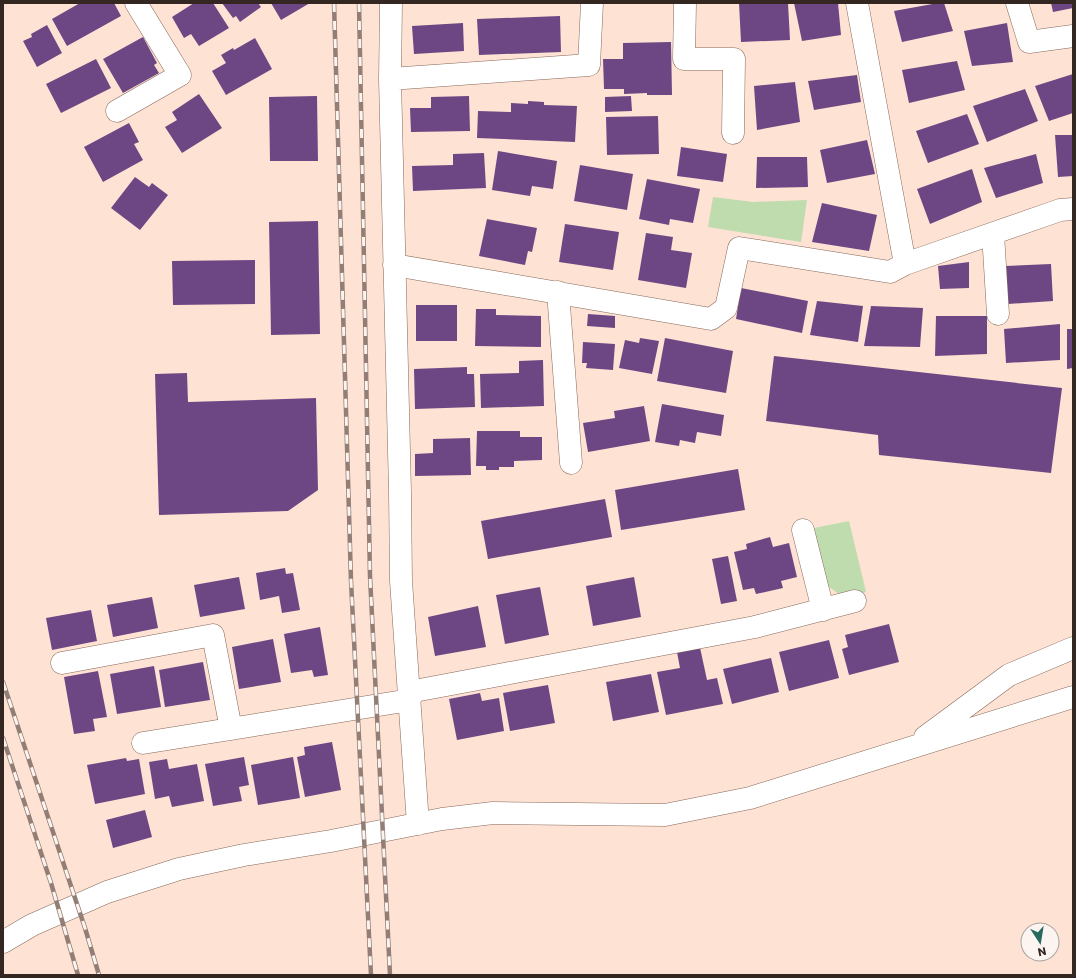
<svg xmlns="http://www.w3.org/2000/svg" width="1076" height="978" font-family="Poppins,sans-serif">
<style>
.green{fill:#bfdcae}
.building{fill:#6d4784}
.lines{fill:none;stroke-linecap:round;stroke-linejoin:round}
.minor-casing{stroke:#866859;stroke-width:23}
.minor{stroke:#fff;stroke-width:22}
.rail-casing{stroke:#927e74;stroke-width:4.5}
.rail{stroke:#fbf4f0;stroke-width:3;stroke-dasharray:9;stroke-linecap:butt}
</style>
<rect width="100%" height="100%" fill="#fee2d4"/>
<path class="green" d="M 713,197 L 753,202 L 807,200 L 801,242 L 708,227 Z
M 849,521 L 866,592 L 843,597 L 825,584 L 809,529 Z"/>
<path class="building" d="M 80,3 L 114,3 L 121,16 L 67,46 L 52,19 Z
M 194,3 L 213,3 L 229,28 L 199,46 L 191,34 L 184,38 L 172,17 Z
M 222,3 L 258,3 L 261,7 L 240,22 L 236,16 L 233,18 Z
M 271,3 L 310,3 L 281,20 Z
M 739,3 L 788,3 L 790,40 L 741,42 Z
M 794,3 L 838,3 L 841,35 L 802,41 Z
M 938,3 L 944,3 L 953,31 L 902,42 L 894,11 Z
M 1051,3 L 1073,3 L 1073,8 L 1053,12 Z
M 560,16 L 561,52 L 479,55 L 477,19 Z
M 463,23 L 464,51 L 414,54 L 412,26 Z
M 1007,23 L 1013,62 L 972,66 L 964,31 Z
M 47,25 L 62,53 L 37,67 L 23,41 L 32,37 L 31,34 Z
M 143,37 L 157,63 L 154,65 L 159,73 L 123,93 L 103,59 Z
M 255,38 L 272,69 L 226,95 L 212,71 L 226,63 L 221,55 L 233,48 L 234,50 Z
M 671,42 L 672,95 L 647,95 L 647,93 L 624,94 L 624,89 L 604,89 L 603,59 L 623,59 L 623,43 Z
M 96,59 L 111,88 L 61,113 L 46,84 Z
M 957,61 L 965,90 L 909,103 L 902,70 Z
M 1073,74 L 1073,113 L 1049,121 L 1035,86 Z
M 857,75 L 861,102 L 814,110 L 808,81 Z
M 795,82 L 800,122 L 757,130 L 754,86 Z
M 1025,89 L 1038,121 L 987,142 L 973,106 Z
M 199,94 L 222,128 L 182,153 L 165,127 L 177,120 L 172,112 Z
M 317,96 L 318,161 L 270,161 L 269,97 Z
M 469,96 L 470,131 L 411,132 L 410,108 L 431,108 L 431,97 Z
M 631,96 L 632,111 L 605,112 L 605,97 Z
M 528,101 L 544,102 L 544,105 L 577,106 L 575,142 L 477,138 L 478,111 L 511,112 L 511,103 L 528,104 Z
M 967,114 L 979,144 L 928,163 L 916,131 Z
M 658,116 L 659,154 L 607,155 L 606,117 Z
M 129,123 L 139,142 L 134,144 L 143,160 L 103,182 L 84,147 Z
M 1055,135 L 1073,135 L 1073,176 L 1058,177 Z
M 867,140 L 875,174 L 827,183 L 820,150 Z
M 681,147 L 727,154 L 723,182 L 677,176 Z
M 498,151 L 557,161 L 553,189 L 532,186 L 530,196 L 492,190 Z
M 484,153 L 486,188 L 413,191 L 412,166 L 453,165 L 453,154 Z
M 1036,154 L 1043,183 L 996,198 L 984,168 Z
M 757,157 L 807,157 L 808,187 L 756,188 Z
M 580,165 L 633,174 L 627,210 L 574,201 Z
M 972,169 L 982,202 L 930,224 L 917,189 Z
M 135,177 L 149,187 L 152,183 L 168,195 L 140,230 L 111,208 Z
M 647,179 L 700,189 L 693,223 L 670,219 L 669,225 L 639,219 Z
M 822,203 L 877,215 L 869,251 L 812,242 Z
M 487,219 L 537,228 L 532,252 L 528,251 L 525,265 L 479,256 Z
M 318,221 L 320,334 L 271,335 L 269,222 Z
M 565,224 L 619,232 L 613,270 L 559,262 Z
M 646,233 L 673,237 L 671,250 L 692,253 L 686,288 L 638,280 Z
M 255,260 L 255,304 L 173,305 L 172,261 Z
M 969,262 L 969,288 L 940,289 L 938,266 Z
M 1051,264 L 1053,301 L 1008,304 L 1006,266 Z
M 741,288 L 808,301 L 802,333 L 736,319 Z
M 817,301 L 863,306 L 858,342 L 810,335 Z
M 416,305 L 457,305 L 457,341 L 416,341 Z
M 871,306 L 923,308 L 920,347 L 864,346 Z
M 476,309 L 496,309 L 496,315 L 541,316 L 541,347 L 475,346 Z
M 588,314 L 615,316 L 615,328 L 587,326 Z
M 936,316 L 987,316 L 987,354 L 935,356 Z
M 1060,324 L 1060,360 L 1006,363 L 1004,329 Z
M 1067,329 L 1073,329 L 1073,368 L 1067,369 Z
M 640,338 L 659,341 L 652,374 L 619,368 L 625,340 L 639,343 Z
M 665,338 L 733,351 L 726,393 L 657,381 Z
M 583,342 L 615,344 L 613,370 L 586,368 L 587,363 L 582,363 Z
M 774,356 L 1062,388 L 1051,473 L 879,455 L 878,435 L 766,421 Z
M 543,360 L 544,406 L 481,408 L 480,374 L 519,373 L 519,361 Z
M 467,367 L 467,374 L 474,374 L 475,407 L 415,409 L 414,369 Z
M 187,373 L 188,402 L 316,398 L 318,490 L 288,511 L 159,515 L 155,374 Z
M 662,404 L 724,415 L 721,436 L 697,432 L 695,443 L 680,440 L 679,446 L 655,442 Z
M 644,406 L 650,441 L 588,452 L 583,423 L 615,418 L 614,411 Z
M 477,431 L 520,431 L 520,437 L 542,437 L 542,460 L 514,461 L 514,467 L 499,467 L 499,470 L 486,470 L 486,466 L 476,466 Z
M 470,438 L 471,475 L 415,476 L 415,454 L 433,453 L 433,439 Z
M 738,469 L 745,510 L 621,530 L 615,490 Z
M 605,499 L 612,537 L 488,559 L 481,521 Z
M 770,537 L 773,547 L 789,543 L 797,577 L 781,581 L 783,588 L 756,594 L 754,588 L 743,590 L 734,552 L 747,549 L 746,544 Z
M 728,556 L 737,601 L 721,604 L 712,559 Z
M 285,568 L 286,574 L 293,573 L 300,610 L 282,613 L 279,596 L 260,600 L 256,573 Z
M 239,577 L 245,609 L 200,617 L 194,585 Z
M 634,577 L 641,617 L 593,626 L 586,586 Z
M 540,587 L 549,635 L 505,644 L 496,595 Z
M 152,597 L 158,628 L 113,637 L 107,605 Z
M 478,606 L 486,647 L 435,656 L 428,617 Z
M 91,610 L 97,641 L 52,650 L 46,618 Z
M 889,624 L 899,662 L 849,675 L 842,649 L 848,647 L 845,635 Z
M 320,627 L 328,675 L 314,677 L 312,670 L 291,673 L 284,634 Z
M 273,639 L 281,682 L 239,689 L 232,647 Z
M 829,640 L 839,678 L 789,691 L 779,652 Z
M 699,643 L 707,680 L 717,678 L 723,704 L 666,715 L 657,672 L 680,668 L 676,647 Z
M 771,658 L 779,692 L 732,704 L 723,669 Z
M 203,662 L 210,700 L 165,707 L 159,670 Z
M 154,666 L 161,707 L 117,714 L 110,674 Z
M 98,671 L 107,717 L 93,719 L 95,731 L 74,734 L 64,677 Z
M 651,674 L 659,712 L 613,721 L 606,682 Z
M 548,685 L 555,723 L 510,731 L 503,693 Z
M 480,693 L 482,701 L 499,698 L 504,731 L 457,740 L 449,699 Z
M 332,742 L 341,790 L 305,797 L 297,757 L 305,755 L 304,747 Z
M 244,757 L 249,785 L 239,787 L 242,801 L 213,806 L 205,764 Z
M 293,757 L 300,798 L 258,805 L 251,765 Z
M 126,758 L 127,761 L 139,759 L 145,794 L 95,804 L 87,765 Z
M 167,759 L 169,769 L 197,764 L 204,801 L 172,807 L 169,796 L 155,799 L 149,762 Z
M 145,810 L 152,837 L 113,848 L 106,820 Z"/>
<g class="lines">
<g class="minor-casing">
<path id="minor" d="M 391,3 L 390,79 L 400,492 L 401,581 L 418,824
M 685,3 L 684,59 L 734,59 L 733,133
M 857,3 L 905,264
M 1017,3 L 1029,42 L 1073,36
M 390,79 L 589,65 L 592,3
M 117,111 L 180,75 L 136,3
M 993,234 L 998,314
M 394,265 L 711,319 L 726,308 L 739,248 L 890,272 L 905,264 L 1060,210 L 1073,209
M 558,292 L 571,463
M 803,530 L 823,610
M 62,663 L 213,635 L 231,729
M 409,692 L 755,627 L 855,601
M 925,737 L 1009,675 L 1073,648
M 143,743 L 410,700
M 3,942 L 32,925 L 107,892 L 179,869 L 244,855 L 331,841 L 442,819 L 493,813 L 665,815 L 750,798 L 1073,697"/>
</g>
<use href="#minor" class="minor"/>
<g class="rail-casing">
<path id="rail" d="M 334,3 L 351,581 L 371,975
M 359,3 L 370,576 L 390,975
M 3,682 L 85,928 L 99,975
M 3,738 L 51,883 L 78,975"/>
</g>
<use href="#rail" class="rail"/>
</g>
<rect width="1076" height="978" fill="none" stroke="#342721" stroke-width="8"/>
<g transform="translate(1040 942) rotate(168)"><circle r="19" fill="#fbf4f0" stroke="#aba29d"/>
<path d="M0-3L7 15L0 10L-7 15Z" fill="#256a5c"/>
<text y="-6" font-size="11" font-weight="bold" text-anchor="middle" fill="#342721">N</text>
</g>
</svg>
